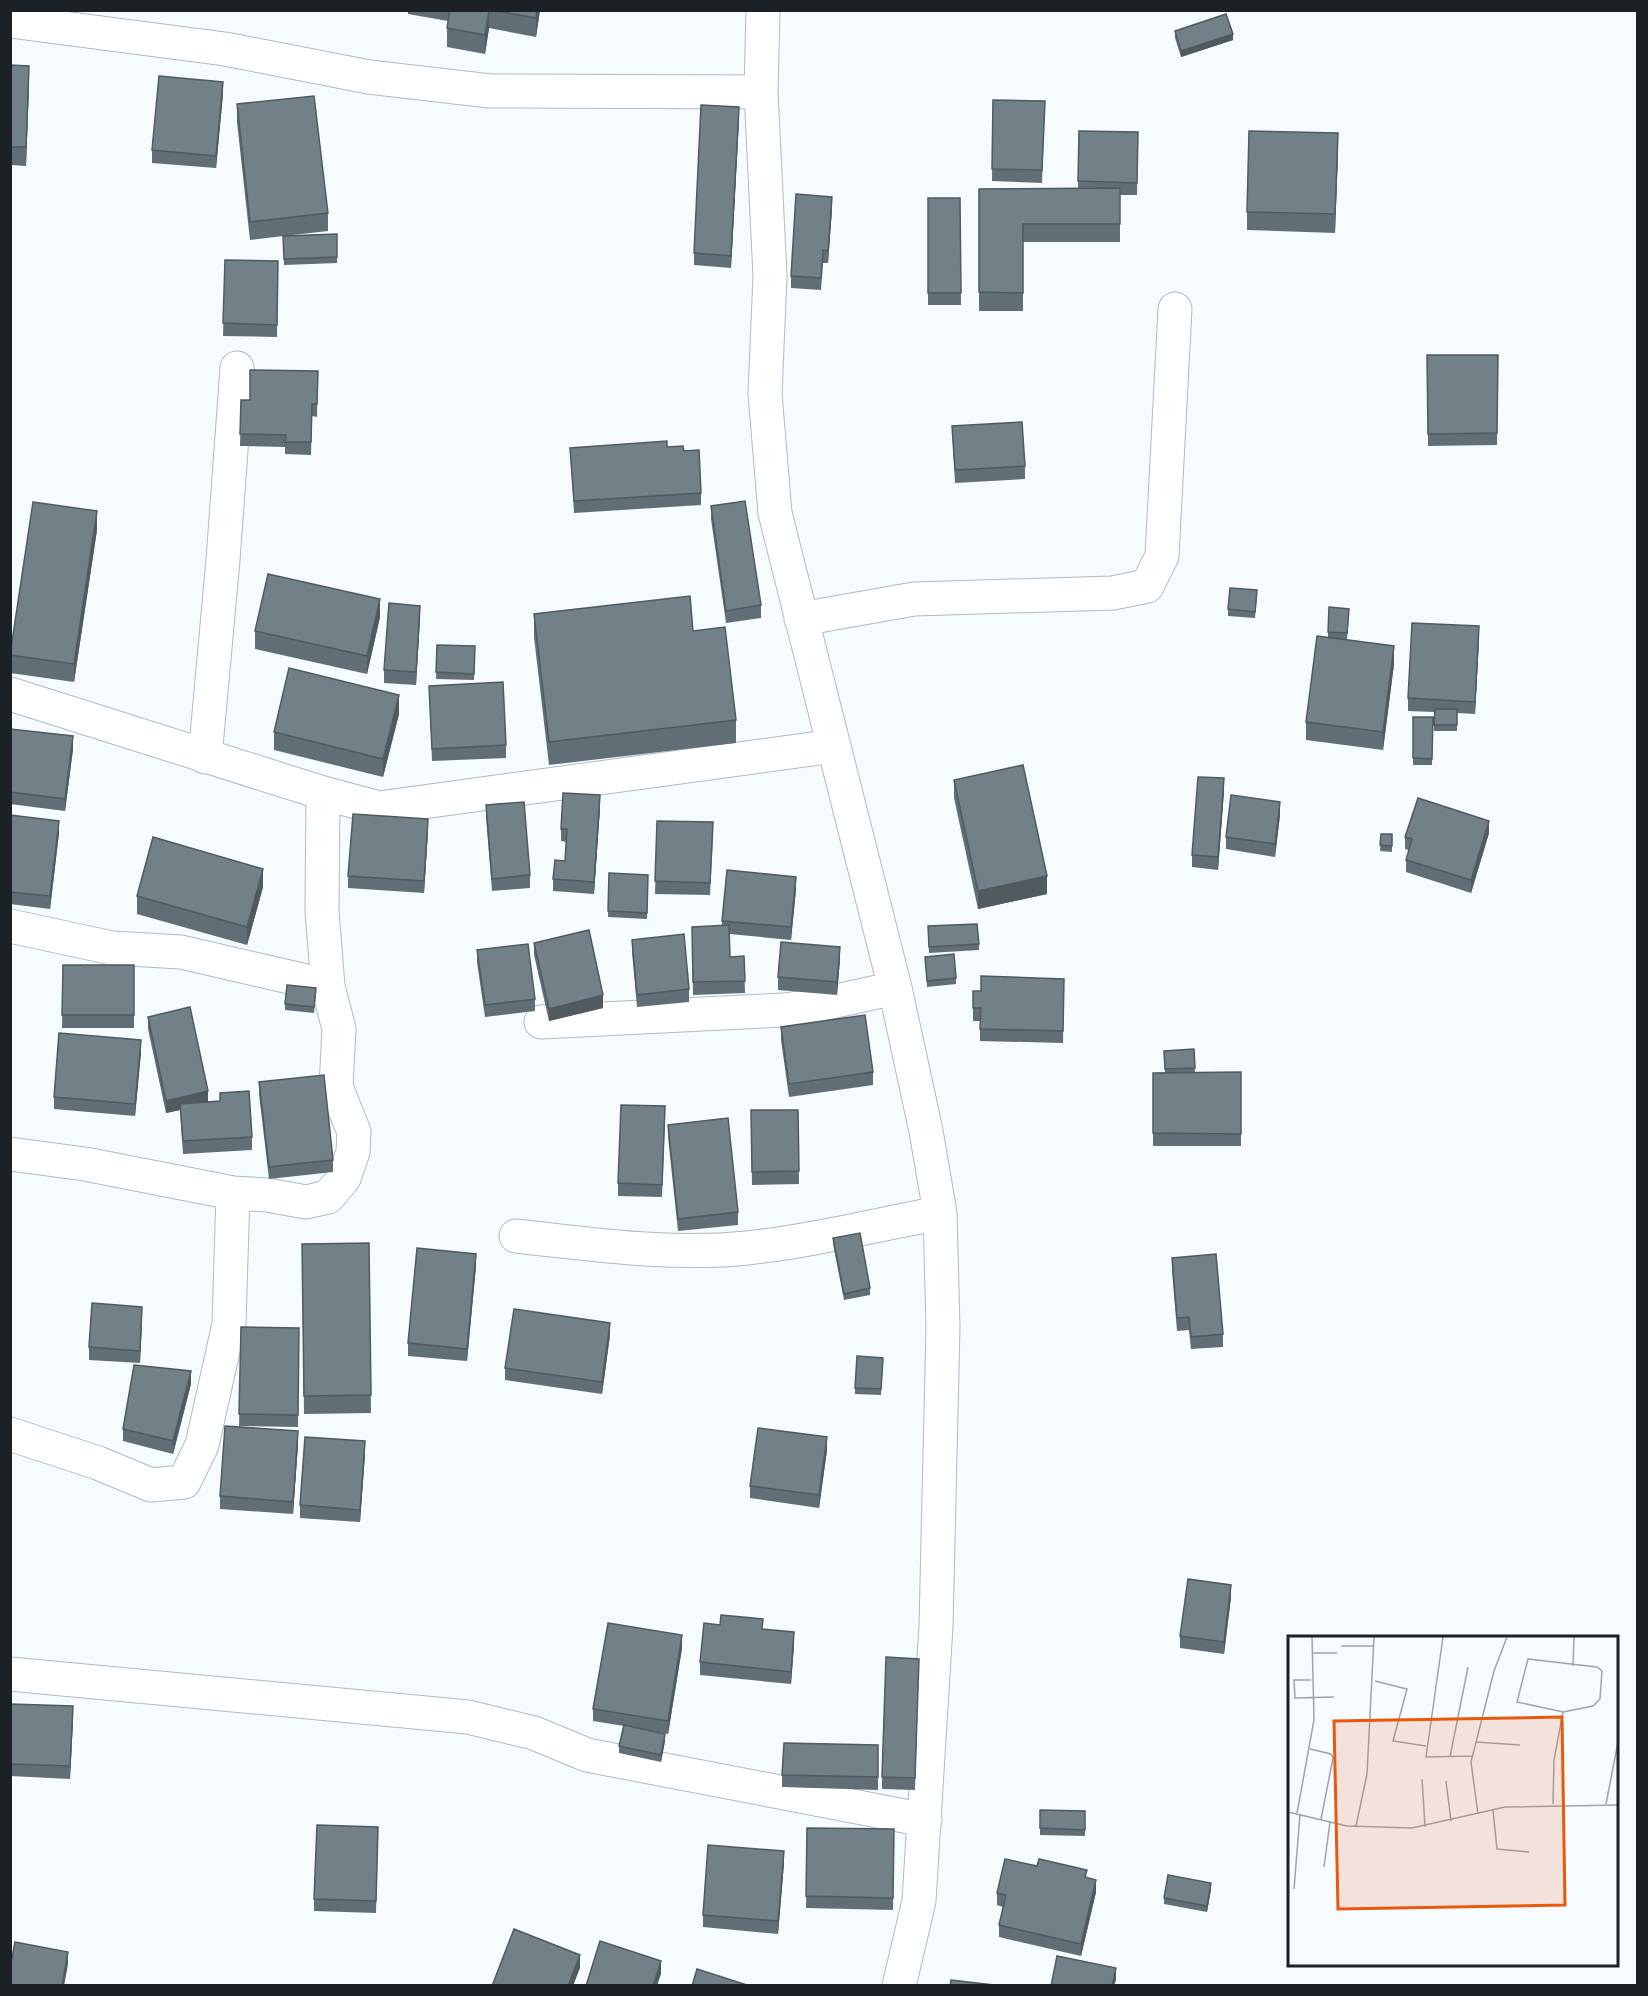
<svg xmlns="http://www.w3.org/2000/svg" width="1648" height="1996" font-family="Lato,sans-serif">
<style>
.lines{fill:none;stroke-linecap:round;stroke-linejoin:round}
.street-casing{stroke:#adbbc5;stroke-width:35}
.street{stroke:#fff;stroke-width:33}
.wall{fill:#626e75}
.shaded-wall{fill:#505a5f}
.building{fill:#728088;stroke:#505a5f;stroke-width:1.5}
.inset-road{fill:none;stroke:#9ea4a8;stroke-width:1.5}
.view{fill:#e8590c;fill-opacity:0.15;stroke:#e8590c;stroke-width:3}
.inset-edge{fill:none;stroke:#1c2125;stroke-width:3}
</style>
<rect width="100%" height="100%" fill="#f5fbff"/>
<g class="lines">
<g class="street-casing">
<path id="street" d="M 763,10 L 761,92 L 770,276 L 765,394 L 775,513 L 895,988 L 926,1131 L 940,1213 L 943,1327 L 936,1626 L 919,1901 L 899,1986
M 10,21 L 225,49 L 369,77 L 490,91 L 761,92
M 801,619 L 914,599 L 1113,593 L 1147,586 L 1162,556 L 1175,309
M 10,694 L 323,793 L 379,808 L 834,746
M 205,757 L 223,560 L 237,368
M 10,926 L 112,948 L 181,952 L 328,986
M 541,1022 L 784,1010 L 813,1006 L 895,988
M 10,1154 L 85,1164 L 233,1193 L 267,1195 L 306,1202 L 328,1197 L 344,1178 L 353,1152 L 354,1132 L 336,1087 L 339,1029 L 328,986 L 322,911 L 323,793
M 516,1236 C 592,1244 670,1256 747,1248 C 811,1241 876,1225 940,1213
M 10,1434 L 98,1463 L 151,1485 L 184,1482 L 202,1445 L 229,1324 L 233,1193
M 10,1674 L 468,1717 L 534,1733 L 587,1755 L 925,1820"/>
</g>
<use href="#street" class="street"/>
</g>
<path class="wall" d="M 408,10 L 540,10 L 536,37 L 489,28 L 485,54 L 447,47 L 447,28 L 448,21 L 408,14 Z
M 1175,31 L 1233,40 L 1181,57 L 1175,38 Z
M 10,65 L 29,84 L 26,166 L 10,165 Z
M 223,94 L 216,168 L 152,163 L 152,150 Z
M 993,100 L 1045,101 L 1042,183 L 992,181 Z
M 237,104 L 328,213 L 328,231 L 283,236 L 337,234 L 337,263 L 284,265 L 283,236 L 250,240 L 237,122 Z
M 739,119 L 731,268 L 694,265 L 694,253 Z
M 1079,131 L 1138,132 L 1137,195 L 1120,195 L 1120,242 L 1023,242 L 1023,311 L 979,311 L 979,189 L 1078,188 Z
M 1338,151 L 1335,233 L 1247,230 L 1247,212 Z
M 928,198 L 960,198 L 961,305 L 928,305 Z
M 832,209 L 828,263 L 823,263 L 821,290 L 791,288 L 791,276 Z
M 225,260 L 278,261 L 277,337 L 223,336 Z
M 1427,355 L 1498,355 L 1497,445 L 1428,446 Z
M 318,371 L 317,417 L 312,416 L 311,455 L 285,454 L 285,447 L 240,446 L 241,400 L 250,400 Z
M 952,426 L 1025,466 L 1025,479 L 955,483 Z
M 667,447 L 684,451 L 701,493 L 701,505 L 574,513 L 570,448 Z
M 711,506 L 761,605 L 761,618 L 726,623 L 711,519 Z
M 97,530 L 74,682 L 10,673 L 10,654 Z
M 1257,596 L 1255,618 L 1228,616 L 1228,609 Z
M 534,614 L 693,631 L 736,720 L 736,743 L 549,765 L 534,637 Z
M 1349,615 L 1347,639 L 1394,664 L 1383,750 L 1306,740 L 1306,722 L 1328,637 L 1328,632 Z
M 380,617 L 367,674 L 255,649 L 255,631 Z
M 420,618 L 416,685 L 384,683 L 384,670 Z
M 1479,639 L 1475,714 L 1457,713 L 1457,731 L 1434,731 L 1434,712 L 1408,711 L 1408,698 Z
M 437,645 L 475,646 L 474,680 L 436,679 Z
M 429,686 L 506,745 L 506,758 L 432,761 Z
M 399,714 L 383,777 L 274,750 L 274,732 Z
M 1413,717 L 1433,717 L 1432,765 L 1413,765 Z
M 10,729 L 73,749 L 65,811 L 10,804 Z
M 954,780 L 1047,894 L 978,909 L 954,798 Z
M 1224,791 L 1218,870 L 1192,867 L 1192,855 Z
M 486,805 L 530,875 L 530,888 L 492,891 L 486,817 Z
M 600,808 L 594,894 L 553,891 L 553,879 L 565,861 L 567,842 L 561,841 L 561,829 Z
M 10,815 L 59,833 L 50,909 L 10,904 Z
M 1280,815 L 1275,857 L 1226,849 L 1226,837 Z
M 657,821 L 713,835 L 710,895 L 655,894 Z
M 428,831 L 424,893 L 348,888 L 348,876 Z
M 1489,833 L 1471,893 L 1406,872 L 1406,860 L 1409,850 L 1405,849 L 1405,837 Z
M 1381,834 L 1392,834 L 1392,852 L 1380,851 Z
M 609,873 L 648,875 L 647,919 L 608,917 Z
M 263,887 L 247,945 L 137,914 L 137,896 Z
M 796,889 L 791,940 L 730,934 L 730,957 L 744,956 L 745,993 L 693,995 L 692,927 L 722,926 L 722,921 Z
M 928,926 L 979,944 L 979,950 L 929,953 Z
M 632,940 L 689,989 L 689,1002 L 637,1007 L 632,952 Z
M 534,943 L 603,1008 L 549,1021 L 534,955 Z
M 477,950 L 535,999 L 535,1011 L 485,1017 L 477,962 Z
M 925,957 L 956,978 L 956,984 L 927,987 Z
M 840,959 L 837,995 L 778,990 L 778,977 Z
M 63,965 L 134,965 L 134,1028 L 62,1028 Z
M 1064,979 L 1063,1043 L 980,1041 L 980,1021 L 973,1021 L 973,991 L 981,991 Z
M 316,994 L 314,1013 L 285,1010 L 285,1004 Z
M 148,1017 L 208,1102 L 220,1101 L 220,1093 L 252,1137 L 252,1150 L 183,1154 L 180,1110 L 166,1113 L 148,1029 Z
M 781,1027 L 873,1072 L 873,1085 L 789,1097 L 781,1040 Z
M 1194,1049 L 1195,1073 L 1241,1072 L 1241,1146 L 1153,1146 L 1153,1073 L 1165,1073 L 1164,1051 Z
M 141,1052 L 135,1116 L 54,1109 L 54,1097 Z
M 259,1082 L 333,1160 L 333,1172 L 269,1179 L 259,1094 Z
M 751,1110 L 798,1110 L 799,1184 L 752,1185 Z
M 665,1119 L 662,1197 L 618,1196 L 618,1183 Z
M 668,1125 L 738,1212 L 738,1225 L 678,1231 L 668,1137 Z
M 833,1238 L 870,1288 L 870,1295 L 844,1300 L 833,1244 Z
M 369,1243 L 371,1413 L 304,1414 L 302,1244 Z
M 1172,1258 L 1223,1334 L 1223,1347 L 1191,1349 L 1189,1330 L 1177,1331 L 1172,1270 Z
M 476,1266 L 467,1361 L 408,1356 L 408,1343 Z
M 142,1319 L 140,1363 L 89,1360 L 89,1347 Z
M 241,1327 L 299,1328 L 298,1427 L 239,1426 Z
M 610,1335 L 602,1394 L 505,1380 L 505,1368 Z
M 883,1364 L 881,1395 L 855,1394 L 855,1388 Z
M 191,1384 L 173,1454 L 123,1441 L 123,1429 Z
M 298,1444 L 293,1514 L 220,1509 L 220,1496 Z
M 827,1450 L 819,1508 L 750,1498 L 750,1486 Z
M 365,1454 L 360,1522 L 300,1518 L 300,1505 Z
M 1231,1597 L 1224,1654 L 1180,1648 L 1180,1636 Z
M 763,1629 L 794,1645 L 791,1684 L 700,1675 L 700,1662 Z
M 682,1648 L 668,1734 L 641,1729 L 665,1741 L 661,1762 L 619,1753 L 619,1746 L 624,1726 L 593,1721 L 593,1709 Z
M 919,1659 L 915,1790 L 882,1789 L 882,1777 Z
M 10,1704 L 73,1719 L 70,1779 L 10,1776 Z
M 878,1745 L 878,1790 L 782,1787 L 782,1775 Z
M 1040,1810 L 1085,1811 L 1085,1836 L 1040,1835 Z
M 378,1827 L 376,1913 L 314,1911 L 314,1899 Z
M 807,1828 L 894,1829 L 893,1910 L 806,1908 Z
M 784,1863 L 778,1934 L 703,1927 L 703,1915 Z
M 1087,1878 L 1096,1892 L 1081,1956 L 999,1937 L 999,1925 L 1003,1907 L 997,1905 L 997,1893 Z
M 1211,1889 L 1207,1912 L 1164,1904 L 1164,1898 Z"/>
<path class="shaded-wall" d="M 489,10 L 489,28 L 485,54 L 485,35 Z
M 537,10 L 540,10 L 536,37 L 536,18 Z
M 1233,34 L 1233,40 L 1181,57 L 1181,51 Z
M 29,66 L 29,84 L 26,166 L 26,147 Z
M 223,82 L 223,94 L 216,168 L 216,156 Z
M 739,107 L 739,119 L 731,268 L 731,256 Z
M 1338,133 L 1338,151 L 1335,233 L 1335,214 Z
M 832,197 L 832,209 L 828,263 L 828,251 Z
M 97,511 L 97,530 L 74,682 L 74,664 Z
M 380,599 L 380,617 L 367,674 L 367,656 Z
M 420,606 L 420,618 L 416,685 L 416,672 Z
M 1479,626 L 1479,639 L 1475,714 L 1475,702 Z
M 1394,646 L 1394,664 L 1383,750 L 1383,732 Z
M 399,695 L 399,714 L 383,777 L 383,759 Z
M 73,736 L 73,749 L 65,811 L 65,799 Z
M 1224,778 L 1224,791 L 1218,870 L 1218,857 Z
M 600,795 L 600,808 L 594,894 L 594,882 Z
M 1280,802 L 1280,815 L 1275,857 L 1275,844 Z
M 428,819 L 428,831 L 424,893 L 424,881 Z
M 59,821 L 59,833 L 50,909 L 50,896 Z
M 1489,821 L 1489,833 L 1471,893 L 1471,880 Z
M 263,869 L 263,887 L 247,945 L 247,927 Z
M 1047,876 L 1047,894 L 978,909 L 978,891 Z
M 796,877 L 796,889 L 791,940 L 791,927 Z
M 840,947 L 840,959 L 837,995 L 837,982 Z
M 603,995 L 603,1008 L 549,1021 L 549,1009 Z
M 141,1040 L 141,1052 L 135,1116 L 135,1104 Z
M 208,1091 L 208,1104 L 166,1113 L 166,1101 Z
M 476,1254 L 476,1266 L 467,1361 L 467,1349 Z
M 142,1307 L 142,1319 L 140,1363 L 140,1351 Z
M 610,1323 L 610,1335 L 602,1394 L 602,1382 Z
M 191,1371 L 191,1384 L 173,1454 L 173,1441 Z
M 298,1431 L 298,1444 L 293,1514 L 293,1502 Z
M 827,1437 L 827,1450 L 819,1508 L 819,1495 Z
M 365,1441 L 365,1454 L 360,1522 L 360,1510 Z
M 1231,1585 L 1231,1597 L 1224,1654 L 1224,1642 Z
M 794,1632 L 794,1645 L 791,1684 L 791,1672 Z
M 682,1635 L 682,1648 L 668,1734 L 668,1721 Z
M 73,1706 L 73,1719 L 70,1779 L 70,1766 Z
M 665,1734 L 665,1741 L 661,1762 L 661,1755 Z
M 784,1851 L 784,1863 L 778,1934 L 778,1921 Z
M 1096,1880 L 1096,1892 L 1081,1956 L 1081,1944 Z
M 1211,1883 L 1211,1889 L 1207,1912 L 1207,1906 Z
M 68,1952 L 68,1964 L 64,1986 L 62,1986 Z
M 580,1955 L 580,1968 L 573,1986 L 568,1986 Z
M 661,1961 L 661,1974 L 657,1986 L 653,1986 Z
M 1116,1968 L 1116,1980 L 1114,1986 L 1112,1986 Z"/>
<path class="building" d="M 450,10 L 489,10 L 485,35 L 447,28 Z
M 492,10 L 537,10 L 536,18 Z
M 1226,14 L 1233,34 L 1181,51 L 1175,31 Z
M 10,65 L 29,66 L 26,147 L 10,147 Z
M 159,76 L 223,82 L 216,156 L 152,150 Z
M 314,96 L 328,213 L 250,222 L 237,104 Z
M 993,100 L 1045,101 L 1042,170 L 992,169 Z
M 701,105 L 739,107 L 731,256 L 694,253 Z
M 1079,131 L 1138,132 L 1137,183 L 1078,181 Z
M 1249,131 L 1338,133 L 1335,214 L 1247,212 Z
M 1120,188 L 1120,224 L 1023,224 L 1023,293 L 979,292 L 979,189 Z
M 796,194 L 832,197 L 828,251 L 823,250 L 821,278 L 791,276 Z
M 928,198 L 960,198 L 961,293 L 928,293 Z
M 337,234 L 337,257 L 284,259 L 283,236 Z
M 225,260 L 278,261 L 277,325 L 223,323 Z
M 1427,355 L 1498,355 L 1497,433 L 1428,434 Z
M 250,370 L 318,371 L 317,404 L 312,404 L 311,442 L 285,442 L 286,435 L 240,434 L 241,400 L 250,400 Z
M 1022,422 L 1025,466 L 955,470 L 952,426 Z
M 667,441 L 667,447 L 683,446 L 684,451 L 699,450 L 701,493 L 574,501 L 570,448 Z
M 745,501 L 761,605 L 726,611 L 711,506 Z
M 33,502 L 97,511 L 74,664 L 10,655 Z
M 268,574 L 380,599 L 367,656 L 255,631 Z
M 1230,588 L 1257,590 L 1255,612 L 1228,609 Z
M 690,596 L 693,631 L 725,627 L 736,720 L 549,742 L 534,614 Z
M 389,603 L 420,606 L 416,672 L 384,670 Z
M 1329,607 L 1349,609 L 1347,633 L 1328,632 Z
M 1412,623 L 1479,626 L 1475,702 L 1408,698 Z
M 1317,636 L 1394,646 L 1383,732 L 1306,722 Z
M 437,645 L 475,646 L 474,674 L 436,672 Z
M 289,668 L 399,695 L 383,759 L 274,732 Z
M 503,682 L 506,745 L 432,749 L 429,686 Z
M 1435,709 L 1457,709 L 1457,725 L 1434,725 Z
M 1413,717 L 1433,717 L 1432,759 L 1413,758 Z
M 10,729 L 73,736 L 65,799 L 10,792 Z
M 1023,765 L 1047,876 L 978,891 L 954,780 Z
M 1198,777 L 1224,778 L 1218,857 L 1192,855 Z
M 563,793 L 600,795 L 594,882 L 553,879 L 555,860 L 565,861 L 567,829 L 561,829 Z
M 1231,795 L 1280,802 L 1275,844 L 1226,837 Z
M 1418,798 L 1489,821 L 1471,880 L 1406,860 L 1412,839 L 1405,837 Z
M 524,802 L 530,875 L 492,879 L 486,805 Z
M 353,814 L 428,819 L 424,881 L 348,876 Z
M 10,815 L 59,821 L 50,896 L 10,892 Z
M 657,821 L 713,822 L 710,883 L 655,881 Z
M 1381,834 L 1392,834 L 1392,846 L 1380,845 Z
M 153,837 L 263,869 L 247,927 L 137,896 Z
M 727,870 L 796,877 L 791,927 L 722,921 Z
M 609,873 L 648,875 L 647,913 L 608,911 Z
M 977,924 L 979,944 L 929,947 L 928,926 Z
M 729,925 L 730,957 L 744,956 L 745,981 L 693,982 L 692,927 Z
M 589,930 L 603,995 L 549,1009 L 534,943 Z
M 684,934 L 689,989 L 637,995 L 632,940 Z
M 781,942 L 840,947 L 837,982 L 778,977 Z
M 528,944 L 535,999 L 485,1005 L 477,950 Z
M 954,954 L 956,978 L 927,981 L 925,957 Z
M 63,965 L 134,965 L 134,1015 L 62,1015 Z
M 981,976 L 1064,979 L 1063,1031 L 980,1029 L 981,1008 L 973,1008 L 973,991 L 981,991 Z
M 287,985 L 316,988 L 314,1007 L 285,1004 Z
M 190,1007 L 208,1091 L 166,1101 L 148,1017 Z
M 865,1015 L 873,1072 L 789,1084 L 781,1027 Z
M 59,1033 L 141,1040 L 135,1104 L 54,1097 Z
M 1194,1049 L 1195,1068 L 1165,1069 L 1164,1051 Z
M 1241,1072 L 1241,1134 L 1153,1133 L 1153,1073 Z
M 324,1075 L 333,1160 L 269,1167 L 259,1082 Z
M 249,1091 L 252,1137 L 183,1141 L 180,1104 L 220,1101 L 220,1093 Z
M 621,1105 L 665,1106 L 662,1185 L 618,1183 Z
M 751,1110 L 798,1110 L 799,1171 L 752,1172 Z
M 728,1118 L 738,1212 L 678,1219 L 668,1125 Z
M 860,1233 L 870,1288 L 844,1294 L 833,1238 Z
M 369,1243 L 371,1395 L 304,1396 L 302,1244 Z
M 417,1248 L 476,1254 L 467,1349 L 408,1343 Z
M 1216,1254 L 1223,1334 L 1191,1337 L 1189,1317 L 1177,1318 L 1172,1258 Z
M 92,1303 L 142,1307 L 140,1351 L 89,1347 Z
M 514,1309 L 610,1323 L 602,1382 L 505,1368 Z
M 241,1327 L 299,1328 L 298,1415 L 239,1414 Z
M 857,1356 L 883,1358 L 881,1389 L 855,1388 Z
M 134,1365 L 191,1371 L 173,1441 L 123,1429 Z
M 225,1426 L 298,1431 L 293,1502 L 220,1496 Z
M 758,1428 L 827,1437 L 819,1495 L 750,1486 Z
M 305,1437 L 365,1441 L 360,1510 L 300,1505 Z
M 1188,1579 L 1231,1585 L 1224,1642 L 1180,1636 Z
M 721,1615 L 763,1619 L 762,1629 L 794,1632 L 791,1672 L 700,1662 L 704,1623 L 720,1625 Z
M 608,1623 L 682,1635 L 668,1721 L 593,1709 Z
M 886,1657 L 919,1659 L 915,1778 L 882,1777 Z
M 10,1704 L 73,1706 L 70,1766 L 10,1764 Z
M 624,1725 L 665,1734 L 661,1755 L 619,1746 Z
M 784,1743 L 878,1745 L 878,1777 L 782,1775 Z
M 1040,1810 L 1085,1811 L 1085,1830 L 1040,1828 Z
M 317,1825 L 378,1827 L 376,1901 L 314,1899 Z
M 807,1828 L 894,1829 L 893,1898 L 806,1896 Z
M 708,1845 L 784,1851 L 778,1921 L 703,1915 Z
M 1005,1859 L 1037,1866 L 1039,1859 L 1087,1870 L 1085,1877 L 1096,1880 L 1081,1944 L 999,1925 L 1006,1895 L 997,1893 Z
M 1168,1875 L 1211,1883 L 1207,1906 L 1164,1898 Z
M 514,1929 L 580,1955 L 568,1986 L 492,1986 Z
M 600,1941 L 661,1961 L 653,1986 L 586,1986 Z
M 15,1942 L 68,1952 L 62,1986 L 10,1986 L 10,1968 Z
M 1057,1956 L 1116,1968 L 1112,1986 L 1051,1986 Z
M 697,1969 L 750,1986 L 692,1986 Z
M 951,1980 L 994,1985 L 950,1986 Z"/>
<g transform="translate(1288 1636)">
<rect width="330" height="330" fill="#f5fbff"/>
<path class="inset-road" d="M 155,1 L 138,121 L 184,120M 53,10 L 86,10M 25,17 L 49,17M 240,23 L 309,31 L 314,35 L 312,63 L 305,70 L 275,76 L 229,66 ZM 285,30 L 286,1M 23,44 L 6,44 L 7,62 L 46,61M 87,45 L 119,53 L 105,105 L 138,110M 188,106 L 232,109M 22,113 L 43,118 L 45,122 L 33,183M 162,121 L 180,31M 134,143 L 137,191M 158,145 L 163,185M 265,168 L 266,124 L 275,76M 318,168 L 330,106M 205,174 L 209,213 L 241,216M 0,176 L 59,190 L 124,192 L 217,171 L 330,169M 9,177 L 26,84 L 24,1M 190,178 L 183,126 L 206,35 L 219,1M 68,190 L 79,138 L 86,1M 36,231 L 42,186M 6,253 L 12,178"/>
<path class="view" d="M 274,81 L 277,269 L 50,273 L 46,85 Z"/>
<rect width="330" height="330" class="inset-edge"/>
</g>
<rect width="1648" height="1996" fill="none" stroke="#1c2125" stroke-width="24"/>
</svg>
